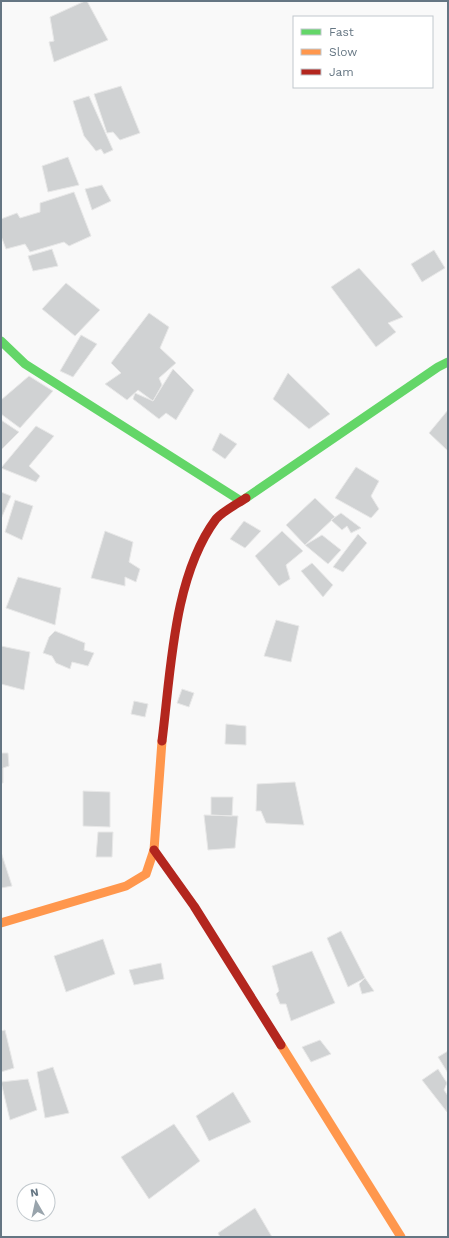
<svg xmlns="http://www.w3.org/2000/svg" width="449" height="1238" font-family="'Work Sans',sans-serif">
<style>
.building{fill:#d0d2d3;stroke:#e8e8e8}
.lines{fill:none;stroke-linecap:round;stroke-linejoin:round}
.fast{stroke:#63d668;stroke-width:9}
.slow{stroke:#ff974d;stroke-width:9}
.jam{stroke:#b3261e;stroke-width:9}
</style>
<rect width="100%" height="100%" fill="#f9f9f9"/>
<path class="building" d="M 85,1 L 87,1 L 108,40 L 54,62 L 49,42 L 54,41 L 50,17 Z
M 121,86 L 140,133 L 120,140 L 113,132 L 107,133 L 94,94 Z
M 89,96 L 113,150 L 104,154 L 101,149 L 96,151 L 84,136 L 73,101 Z
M 68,157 L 79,185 L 48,192 L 42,166 Z
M 102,185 L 111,201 L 92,210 L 85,189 Z
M 74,192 L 91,236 L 69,246 L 64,242 L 30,252 L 25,244 L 6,249 L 1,236 L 1,219 L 17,213 L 20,218 L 40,212 L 40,203 Z
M 52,249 L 58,266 L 33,271 L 28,256 Z
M 434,250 L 445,268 L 422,282 L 411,264 Z
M 359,268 L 403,317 L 388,323 L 396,332 L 376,347 L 331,287 Z
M 66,283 L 100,310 L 75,336 L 42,309 Z
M 149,313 L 169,327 L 160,348 L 176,363 L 159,378 L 162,385 L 153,401 L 138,390 L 127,400 L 105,384 L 121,373 L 111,363 Z
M 81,335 L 97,344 L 73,377 L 60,371 Z
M 173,369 L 194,390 L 176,420 L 166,413 L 159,419 L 133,399 L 135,393 L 153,401 Z
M 288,373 L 330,414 L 309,429 L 273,399 Z
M 29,376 L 53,391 L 20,428 L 1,414 L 1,400 Z
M 448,410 L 448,451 L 429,433 Z
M 1,420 L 19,432 L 1,450 Z
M 36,426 L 54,436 L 29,466 L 40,476 L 36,482 L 1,468 Z
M 220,433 L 237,444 L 225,459 L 212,450 Z
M 356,467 L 379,481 L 371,496 L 379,509 L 371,518 L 335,498 Z
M 1,492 L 11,496 L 1,519 Z
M 315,498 L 335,517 L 305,545 L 286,525 Z
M 15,500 L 33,506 L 22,540 L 5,532 Z
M 341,513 L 361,528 L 351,533 L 347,526 L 342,530 L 331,520 Z
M 244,521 L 261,531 L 245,548 L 230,539 Z
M 105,531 L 133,542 L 129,562 L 140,569 L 136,582 L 125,577 L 125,586 L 91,578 Z
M 282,531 L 303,551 L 286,565 L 290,579 L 279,586 L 255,556 Z
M 358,534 L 367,543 L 343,572 L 333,567 Z
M 322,535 L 341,550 L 328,564 L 305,545 Z
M 312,563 L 333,585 L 323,597 L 301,571 Z
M 18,577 L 61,588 L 55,625 L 6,608 Z
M 276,620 L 299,626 L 291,662 L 264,656 Z
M 55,631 L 85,643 L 84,650 L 94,653 L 88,666 L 72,662 L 70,669 L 56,663 L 52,656 L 43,653 L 49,637 Z
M 1,646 L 30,652 L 24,690 L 1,684 Z
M 182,689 L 194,693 L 189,707 L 177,703 Z
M 134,701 L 148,704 L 145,717 L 131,714 Z
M 226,724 L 246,726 L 246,745 L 225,744 Z
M 1,753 L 8,753 L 9,766 L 3,768 L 3,783 L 1,783 Z
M 295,782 L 304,825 L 266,823 L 261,811 L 256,811 L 257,784 Z
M 83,791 L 110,792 L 110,827 L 83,826 Z
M 211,797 L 233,797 L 232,816 L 211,815 Z
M 204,815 L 238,816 L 235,848 L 208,850 Z
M 98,832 L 113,832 L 112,857 L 96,857 Z
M 1,852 L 12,886 L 1,888 Z
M 341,931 L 365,978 L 348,987 L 327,938 Z
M 103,939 L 115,974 L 66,992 L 54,956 Z
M 312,951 L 335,1003 L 291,1021 L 286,1004 L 280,1004 L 276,994 L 279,991 L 272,966 Z
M 161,963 L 164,979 L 134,985 L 129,970 Z
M 365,978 L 374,991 L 362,994 L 359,984 Z
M 5,1030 L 14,1068 L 1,1072 L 1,1031 Z
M 320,1040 L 331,1054 L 311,1062 L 302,1047 Z
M 448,1051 L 448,1073 L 438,1057 Z
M 53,1067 L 69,1113 L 45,1118 L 37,1072 Z
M 438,1069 L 447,1083 L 444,1090 L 448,1096 L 447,1112 L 422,1080 Z
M 28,1079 L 37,1110 L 10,1120 L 1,1082 Z
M 233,1092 L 251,1122 L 209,1141 L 196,1116 Z
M 174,1124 L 200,1161 L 149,1199 L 121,1157 Z
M 255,1208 L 272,1237 L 220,1237 L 218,1233 Z"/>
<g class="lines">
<path class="fast" d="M 1,341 L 25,364 L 241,501
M 246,498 L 438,367 L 448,362"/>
<path class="slow" d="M 1,923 L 126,886 L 146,874 L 154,850 L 162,741
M 281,1045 L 401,1237"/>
<path class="jam" d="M 162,741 C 171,671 173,577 216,519 C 223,511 237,504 246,498
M 154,850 L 194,906 L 281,1045"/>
</g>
<rect width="449" height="1238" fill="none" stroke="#657683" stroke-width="4"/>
<rect x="293" y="16" width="140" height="72" fill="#ffffff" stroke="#c1c8cd"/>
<rect x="301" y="29" width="20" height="6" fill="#63d668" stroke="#c1c8cd"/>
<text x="329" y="36" font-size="12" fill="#657683">Fast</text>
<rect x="301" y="49" width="20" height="6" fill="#ff974d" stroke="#c1c8cd"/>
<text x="329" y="56" font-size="12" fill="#657683">Slow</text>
<rect x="301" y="69" width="20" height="6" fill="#b3261e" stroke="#c1c8cd"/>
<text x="329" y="76" font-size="12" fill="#657683">Jam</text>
<g transform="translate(36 1202) rotate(351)"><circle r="19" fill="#ffffff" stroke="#c1c8cd"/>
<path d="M0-3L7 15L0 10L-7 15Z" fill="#99a4ac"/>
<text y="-6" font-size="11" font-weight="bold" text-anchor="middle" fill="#657683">N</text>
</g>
</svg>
